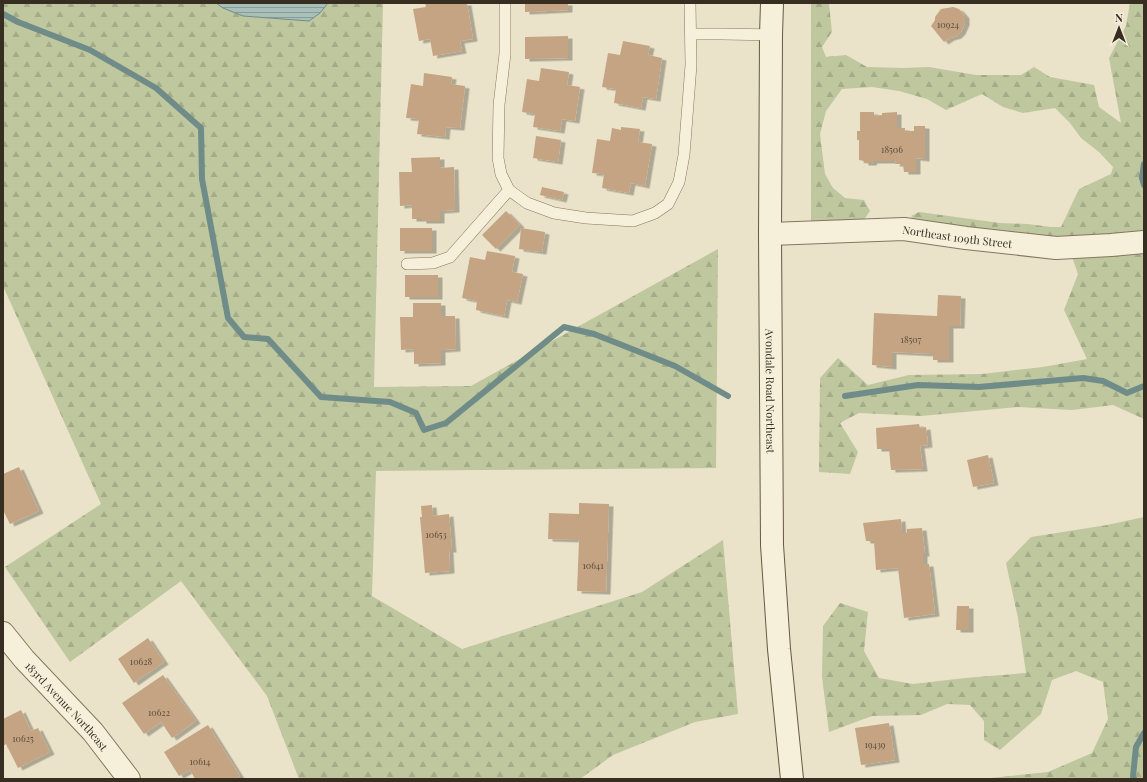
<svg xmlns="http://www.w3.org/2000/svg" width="1147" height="782" font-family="'Playfair Display',serif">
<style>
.forest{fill:url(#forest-firs)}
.water{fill:url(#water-rules);stroke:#708c88}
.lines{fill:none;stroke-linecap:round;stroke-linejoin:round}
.stream{stroke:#708c88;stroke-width:6}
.building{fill:#c4a483;filter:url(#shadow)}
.service-casing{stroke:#84775f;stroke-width:12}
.minor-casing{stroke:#84775f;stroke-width:24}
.secondary-casing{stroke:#665842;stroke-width:24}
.service{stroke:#f6f0db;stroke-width:11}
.minor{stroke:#f6f0db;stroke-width:22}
.secondary{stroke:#f6f0db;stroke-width:22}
.labels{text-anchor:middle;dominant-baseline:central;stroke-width:3;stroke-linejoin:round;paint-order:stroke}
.number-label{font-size:9px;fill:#5a4c3a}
.street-label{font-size:11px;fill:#372e21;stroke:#f2edd8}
</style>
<defs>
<pattern id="forest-firs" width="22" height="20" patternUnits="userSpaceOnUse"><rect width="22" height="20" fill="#bec79e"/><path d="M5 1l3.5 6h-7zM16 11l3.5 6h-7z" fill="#a4ab88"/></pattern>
<pattern id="water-rules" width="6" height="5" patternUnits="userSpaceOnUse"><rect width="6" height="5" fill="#a9bfba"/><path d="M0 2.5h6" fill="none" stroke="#8a9c97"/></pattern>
<filter id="shadow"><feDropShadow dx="4.5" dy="2.5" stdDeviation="0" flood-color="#0004"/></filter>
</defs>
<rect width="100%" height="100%" fill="#eae3c9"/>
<path class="forest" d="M 3,3 L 216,3 L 223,8 L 243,16 L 309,21 L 320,13 L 328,3 L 383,3 L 374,387 L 471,386 L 718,249 L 716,468 L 376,471 L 372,596 L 462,649 L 642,592 L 723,540 L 738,714 L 695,722 L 613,755 L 580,779 L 299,779 L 267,696 L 181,581 L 70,662 L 5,567 L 101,504 L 3,286 Z
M 811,3 L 829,4 L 832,32 L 822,47 L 826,57 L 846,55 L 867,67 L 903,68 L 929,67 L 976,75 L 1021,75 L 1034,67 L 1050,77 L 1094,85 L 1099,107 L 1121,123 L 1109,58 L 1126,26 L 1130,3 L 1144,3 L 1144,419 L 1113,405 L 1072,410 L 1018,407 L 921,416 L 859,413 L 840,423 L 858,452 L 850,474 L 819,472 L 820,378 L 838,358 L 868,385 L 909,375 L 982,374 L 1043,367 L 1087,359 L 1064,310 L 1078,274 L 1066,240 L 918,223 L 911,216 L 919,212 L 1000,223 L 1028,224 L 1051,227 L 1061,227 L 1079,189 L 1111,174 L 1113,167 L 1099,152 L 1081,138 L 1070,123 L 1055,108 L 1023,113 L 1003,107 L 982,94 L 946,110 L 927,99 L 899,91 L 872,87 L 842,89 L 826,111 L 820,134 L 825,174 L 833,188 L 845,198 L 864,200 L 870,211 L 861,224 L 811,226 Z
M 1144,517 L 1144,779 L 991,779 L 991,778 L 1048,772 L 1092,753 L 1108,719 L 1103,682 L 1076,671 L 1052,680 L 1041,714 L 1000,750 L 984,740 L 984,721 L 970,705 L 947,704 L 921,715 L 872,716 L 829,732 L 822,677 L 823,626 L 840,603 L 868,612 L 864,651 L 879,678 L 913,684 L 965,678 L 1026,673 L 1018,618 L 1006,563 L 1031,537 L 1107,525 Z"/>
<path class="water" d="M 216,3 L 328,3 L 320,13 L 309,21 L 243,16 L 223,8 Z"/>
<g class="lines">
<path class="stream" d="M 3,14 L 18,22 L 90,50 L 156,88 L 201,128 L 202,179 L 228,318 L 244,337 L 268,339 L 321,397 L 390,402 L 416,413 L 424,430 L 446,423 L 564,327 L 594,334 L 675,366 L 728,396
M 1144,164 L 1142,178 L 1144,185
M 845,396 L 918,385 L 979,387 L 1083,378 L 1103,381 L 1127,393 L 1144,386
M 1134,779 L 1133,776 L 1136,747 L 1144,733"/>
</g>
<path class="building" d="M 425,3 L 467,3 L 473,39 L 460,41 L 462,51 L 433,56 L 430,39 L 419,41 L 413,9 L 426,7 Z
M 525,3 L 568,3 L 568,10 L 525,12 Z
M 953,7 L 959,9 L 965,16 L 965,23 L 961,32 L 957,36 L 950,38 L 944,42 L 931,26 L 935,20 L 935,17 L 941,9 Z
M 568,36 L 568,58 L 525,59 L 525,37 Z
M 623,41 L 650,46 L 648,55 L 662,58 L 656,99 L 643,97 L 641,108 L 614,103 L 616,89 L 602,87 L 608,53 L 620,55 Z
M 541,68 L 569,72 L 567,85 L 580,87 L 575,121 L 562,119 L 560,131 L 533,127 L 535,114 L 522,112 L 527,79 L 539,81 Z
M 424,73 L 452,77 L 451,84 L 465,86 L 460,128 L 446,127 L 445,137 L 417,134 L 419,119 L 406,118 L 411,84 L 423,86 Z
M 860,112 L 874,112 L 874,116 L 882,115 L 882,113 L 897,112 L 897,128 L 905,128 L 905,131 L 914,131 L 914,126 L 925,126 L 925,159 L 916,158 L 916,172 L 904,172 L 903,164 L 895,164 L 896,161 L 873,161 L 872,163 L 864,163 L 864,161 L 859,160 L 859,140 L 857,140 L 857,131 L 860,131 Z
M 621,127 L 640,129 L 638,142 L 652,144 L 645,186 L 631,183 L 629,193 L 602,188 L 604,174 L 592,173 L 597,139 L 610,141 L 612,128 L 621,130 Z
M 536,136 L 561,140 L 558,162 L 533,158 Z
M 440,157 L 440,168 L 454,167 L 455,210 L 440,211 L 440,221 L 422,221 L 422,219 L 412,219 L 412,205 L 400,206 L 399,172 L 412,172 L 411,158 Z
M 542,187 L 564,192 L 562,200 L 540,195 Z
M 506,211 L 520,225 L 496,249 L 482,235 Z
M 400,228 L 432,228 L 432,251 L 400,251 Z
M 521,228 L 545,232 L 542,252 L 519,249 Z
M 487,251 L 515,256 L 512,272 L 523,274 L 517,302 L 507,300 L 504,316 L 476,310 L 477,301 L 462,298 L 470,257 L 485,260 Z
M 405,275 L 438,275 L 438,297 L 405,297 Z
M 938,295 L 961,296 L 960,326 L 949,326 L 949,360 L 933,360 L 933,354 L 892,352 L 892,367 L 872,365 L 874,313 L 937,316 Z
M 413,303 L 441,303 L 441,316 L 455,316 L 456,349 L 441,350 L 441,363 L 414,364 L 414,349 L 401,350 L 400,317 L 413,317 Z
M 919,424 L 920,428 L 926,427 L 928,445 L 920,446 L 923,469 L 891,470 L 889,449 L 877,449 L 876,428 Z
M 988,455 L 994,483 L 973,487 L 967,460 Z
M 19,467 L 39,511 L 10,524 L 3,510 L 3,474 Z
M 579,503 L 609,504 L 606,592 L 577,591 L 579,540 L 548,539 L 549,513 L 579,514 Z
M 432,505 L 433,516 L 449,514 L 452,550 L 449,550 L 450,571 L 425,573 L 420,517 L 422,517 L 421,506 Z
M 901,519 L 902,533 L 907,533 L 907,529 L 922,528 L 925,554 L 923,554 L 923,564 L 929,564 L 935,614 L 904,618 L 898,568 L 876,570 L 874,541 L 866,541 L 863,523 Z
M 957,606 L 969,606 L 969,630 L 956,630 Z
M 148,638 L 164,662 L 134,683 L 118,659 Z
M 163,675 L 196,721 L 172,738 L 161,722 L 144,734 L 122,703 Z
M 21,710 L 31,731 L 38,728 L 50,752 L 18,768 L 6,744 L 3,746 L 3,719 Z
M 889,723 L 895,760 L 861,765 L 855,728 Z
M 208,725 L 240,776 L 234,779 L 195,779 L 190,770 L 179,776 L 164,752 Z"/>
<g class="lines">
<g class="service-casing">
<path id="service" d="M 505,3 L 505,54 L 499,105 L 498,158 L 501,174 L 509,190 L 527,203 L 554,213 L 586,218 L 633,221 L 655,213 L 668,204 L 679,182 L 684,155 L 691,65 L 690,3
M 691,34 L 722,34 L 771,35
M 407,264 L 433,263 L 450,257 L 509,190"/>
</g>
<g class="minor-casing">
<g id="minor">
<path id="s1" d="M 770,234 L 904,229 L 966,238 L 1056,248 L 1111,245 L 1144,242"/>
<path id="s2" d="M 3,633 L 24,659 L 93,732 L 129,779"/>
</g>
</g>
<g class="secondary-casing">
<g id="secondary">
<path id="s3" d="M 772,3 L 771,35 L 770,234 L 772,545 L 779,649 L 792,779"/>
</g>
</g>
<use href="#service" class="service"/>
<use href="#minor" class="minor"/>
<use href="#secondary" class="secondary"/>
</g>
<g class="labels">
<g class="number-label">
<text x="948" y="24">10924</text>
<text x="892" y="149">18506</text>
<text x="911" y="339">18507</text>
<text x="436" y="534">10653</text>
<text x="593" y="565">10641</text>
<text x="141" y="661">10628</text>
<text x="159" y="712">10622</text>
<text x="23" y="738">10625</text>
<text x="875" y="744">19439</text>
<text x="200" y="761">10614</text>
</g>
<g class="street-label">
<text stroke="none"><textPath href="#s1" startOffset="188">Northeast 109th Street</textPath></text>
<text stroke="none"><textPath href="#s3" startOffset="388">Avondale Road Northeast</textPath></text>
<text stroke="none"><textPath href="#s2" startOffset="97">183rd Avenue Northeast</textPath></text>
</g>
</g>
<rect width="1147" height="782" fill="none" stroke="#372e21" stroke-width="8"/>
<g transform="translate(1119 28)" stroke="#f2edd8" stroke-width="3" paint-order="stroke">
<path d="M0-3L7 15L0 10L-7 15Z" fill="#372e21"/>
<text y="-6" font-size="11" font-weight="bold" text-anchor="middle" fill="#372e21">N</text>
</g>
</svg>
